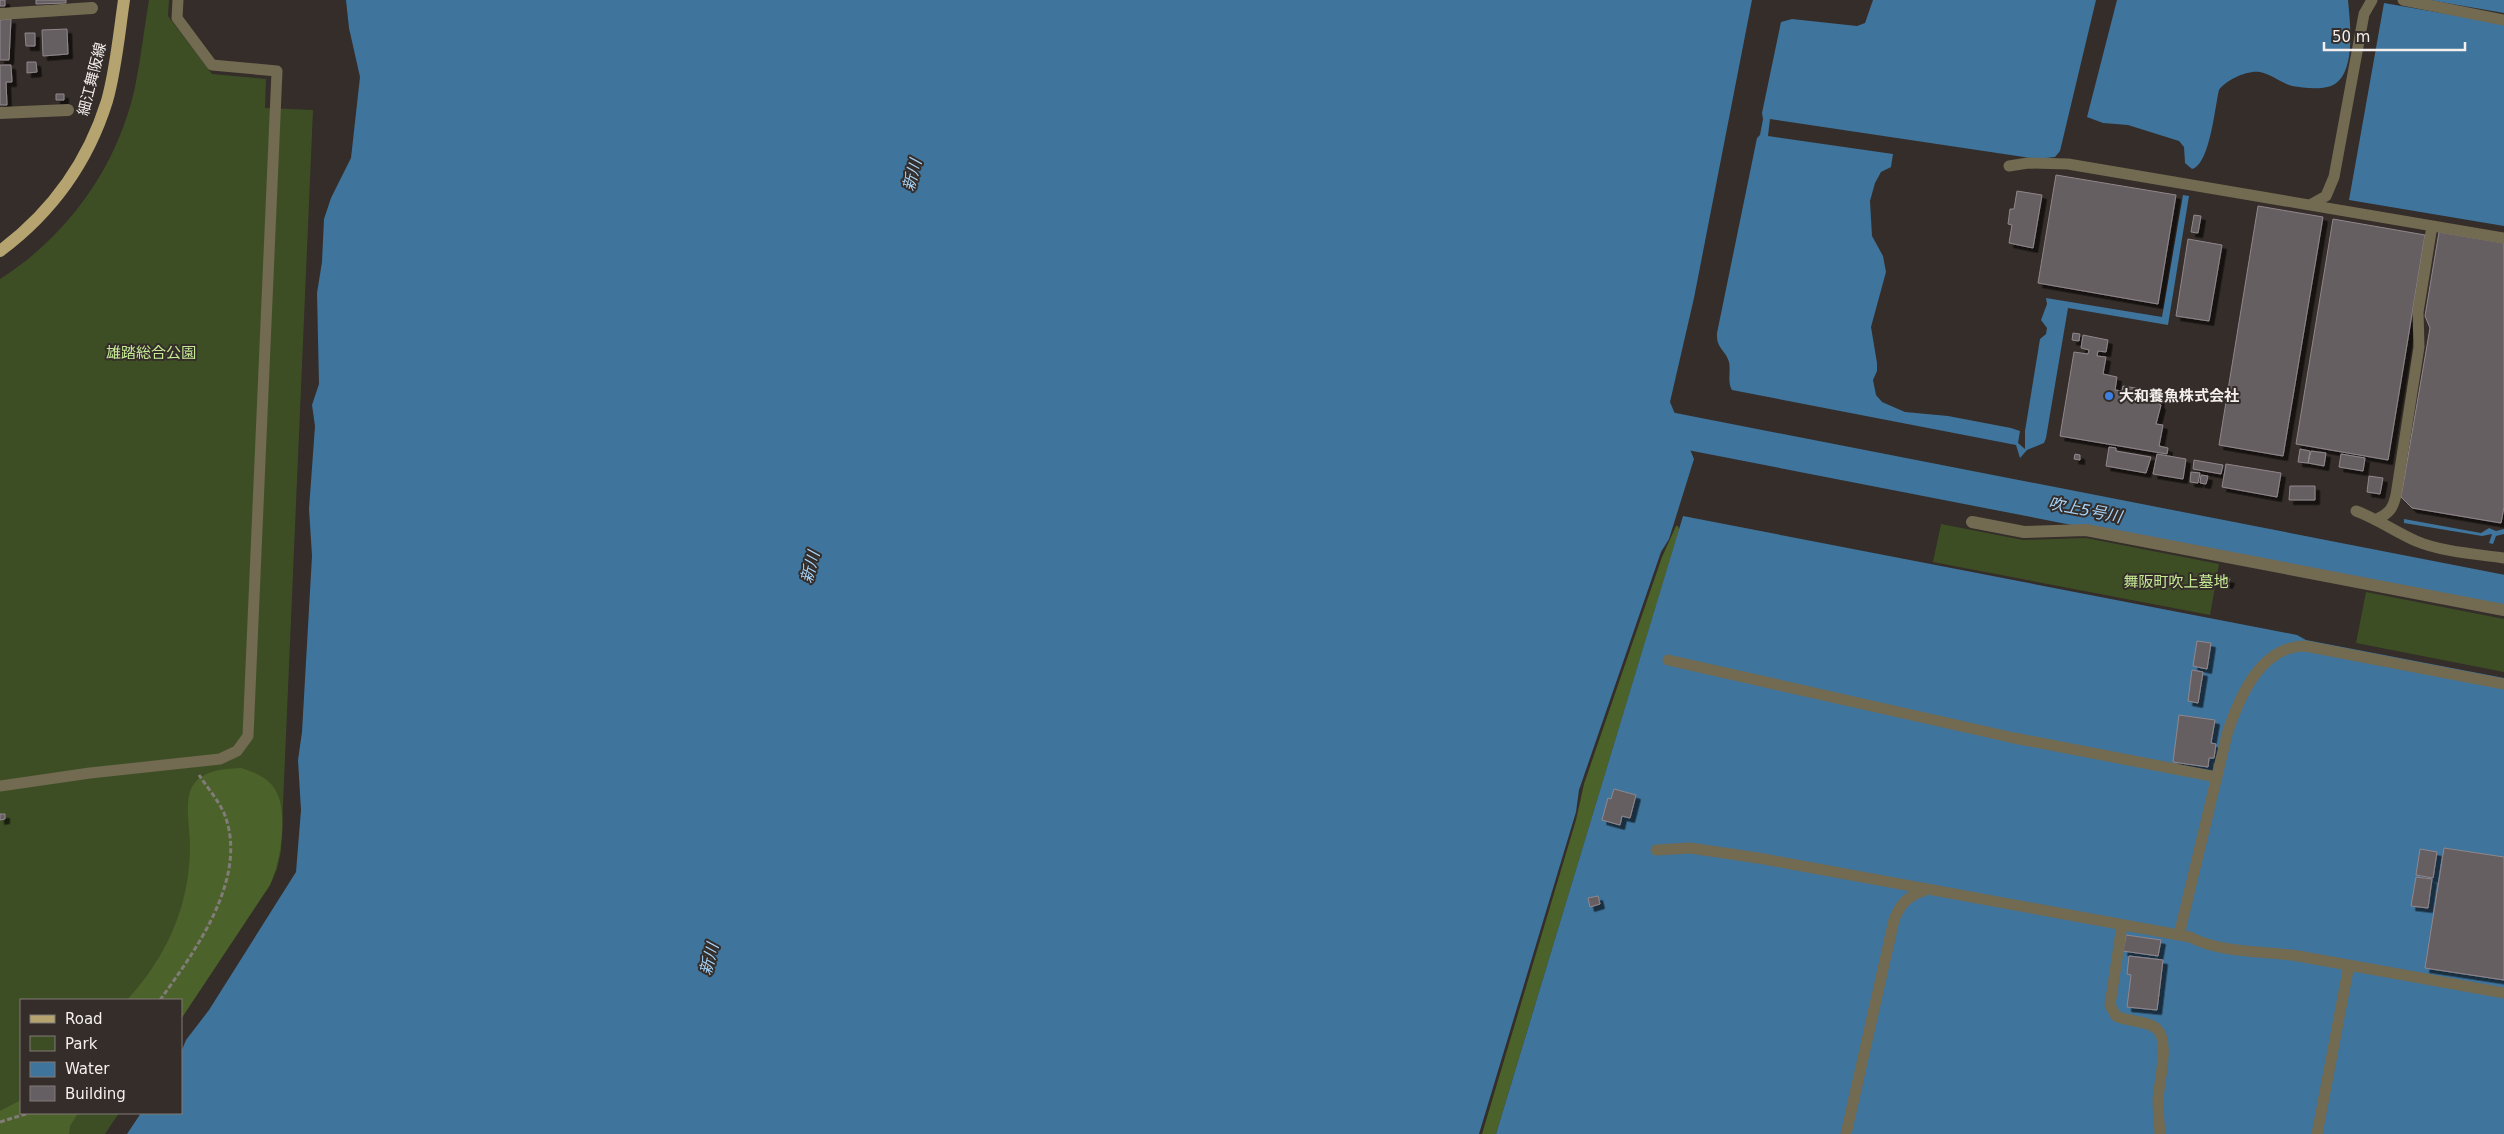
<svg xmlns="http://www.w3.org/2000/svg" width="2504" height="1134" font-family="'DejaVu Sans','Noto Sans JP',sans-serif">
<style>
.green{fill:#3d4e25}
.forest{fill:#4c622b}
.water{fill:#3f749d}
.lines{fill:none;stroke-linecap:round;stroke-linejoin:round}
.river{stroke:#3f749d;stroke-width:34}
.building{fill:#655e62;stroke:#90878c;filter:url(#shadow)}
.path{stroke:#827c79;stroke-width:3;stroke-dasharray:5 2.5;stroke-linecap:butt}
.lane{stroke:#726a51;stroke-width:11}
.street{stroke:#726a51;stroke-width:12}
.primary{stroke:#b5a470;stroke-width:12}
.shop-dot{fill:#3f7fe0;stroke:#342d29;stroke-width:2}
.labels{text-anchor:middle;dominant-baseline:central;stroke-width:4;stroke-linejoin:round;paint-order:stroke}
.street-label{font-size:15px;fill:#f4efed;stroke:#342d29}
.park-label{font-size:15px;fill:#c5ea96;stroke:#342d29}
.poi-label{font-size:15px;font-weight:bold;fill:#f4efed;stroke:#342d29;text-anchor:start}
.water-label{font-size:16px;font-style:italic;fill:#a6d3f7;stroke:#342d29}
</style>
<defs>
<filter id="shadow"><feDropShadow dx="4.5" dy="4.5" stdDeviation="0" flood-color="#0009"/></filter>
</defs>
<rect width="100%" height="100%" fill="#342d29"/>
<path class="green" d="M 149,0 L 169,0 L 168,16 L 212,74 L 266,79 L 265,108 L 313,110 L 281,851 L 277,869 L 270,885 L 181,1019 L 181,1000 L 21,1000 L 21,1113 L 119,1113 L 105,1134 L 0,1134 L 0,279 C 68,236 118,166 135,87 C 141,58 144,29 149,0 Z
M 1941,524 L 2023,540 L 2086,538 L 2219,564 L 2210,615 L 1933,562 Z
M 2366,592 L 2504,619 L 2504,672 L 2356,643 Z"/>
<path class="forest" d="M 1676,526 L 1678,526 L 1679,530 L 1496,1134 L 1482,1134 L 1576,820 L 1584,784 L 1662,557 Z
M 241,768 C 253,772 262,775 271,784 C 291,805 281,861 270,885 L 181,1019 L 181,1000 L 127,1000 C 166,958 189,907 190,850 C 191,831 184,807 191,789 C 200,770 223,769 241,768 Z
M 21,1100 L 21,1113 L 78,1113 L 70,1126 L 69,1134 L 0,1134 L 0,1111 Z"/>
<path class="water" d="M 346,0 L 1752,0 L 1694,298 L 1670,402 L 1694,459 L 1669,539 L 1661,552 L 1579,790 L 1576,812 L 1479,1134 L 127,1134 L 141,1113 L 181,1113 L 181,1052 L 186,1040 L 209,1010 L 296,872 L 301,810 L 298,760 L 302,732 L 312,556 L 309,509 L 315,426 L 312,405 L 319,384 L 317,293 L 322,262 L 324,219 L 331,198 L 351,158 L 360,77 L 349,28 Z
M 1873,0 L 2096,0 L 2060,151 L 2055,157 L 2037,159 L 1770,119 L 1768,136 L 1893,154 L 1891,167 L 1881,172 L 1875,183 L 1870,201 L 1872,236 L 1883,256 L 1886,272 L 1871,327 L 1877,363 L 1877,371 L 1873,380 L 1876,395 L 1882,402 L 1905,412 L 1948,416 L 2011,428 L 2020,431 L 2018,443 L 2025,449 L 2025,431 L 2040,339 L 2046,334 L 2047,328 L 2041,320 L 2047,304 L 2046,298 L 2162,317 L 2183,195 L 2189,196 L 2168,325 L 2068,308 L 2046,438 L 2044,443 L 2027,450 L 2020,458 L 2016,445 L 1732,390 C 1727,381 1731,372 1729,362 C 1726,350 1716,349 1717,333 L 1757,138 L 1760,135 L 1763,119 L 1762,113 L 1781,22 L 1792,19 L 1857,26 L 1865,23 Z
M 2117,0 L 2348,0 C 2350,22 2357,76 2331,86 C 2320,90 2303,88 2292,86 C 2281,83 2271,74 2260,72 C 2247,70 2226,80 2219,90 C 2215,106 2210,165 2192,169 L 2185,163 L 2184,147 L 2179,141 L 2128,125 L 2103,123 L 2087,117 Z
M 2429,0 L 2504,0 L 2504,13 Z
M 2384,3 L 2504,24 L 2504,226 L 2349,200 Z
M 1683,516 L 2297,635 L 2306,640 L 2504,678 L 2504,1134 L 1496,1134 Z
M 2404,519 L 2481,533 L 2489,528 L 2496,531 L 2504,529 L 2504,534 L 2496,536 L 2493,544 L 2489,543 L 2492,534 L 2482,536 L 2404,523 Z"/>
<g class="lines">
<path class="river" d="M 1638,423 L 2504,592"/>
</g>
<path class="building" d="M 0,0 L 5,0 L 5,6 L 0,6 Z
M 36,0 L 66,0 L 66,3 L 36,4 Z
M 11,19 L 9,60 L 0,60 L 0,20 Z
M 67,29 L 68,54 L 43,56 L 42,30 Z
M 25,33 L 35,33 L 35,46 L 26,46 Z
M 27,62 L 36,62 L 37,72 L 27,73 Z
M 0,65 L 11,65 L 12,82 L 6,82 L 7,105 L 0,105 Z
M 56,94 L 64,94 L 64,100 L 56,100 Z
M 2056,175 L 2176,195 L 2158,304 L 2038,283 Z
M 2017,191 L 2042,195 L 2033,248 L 2009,243 L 2012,225 L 2008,224 L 2010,209 L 2014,209 Z
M 2258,206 L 2323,217 L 2283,456 L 2219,445 Z
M 2194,215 L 2201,216 L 2198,233 L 2191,232 Z
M 2333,219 L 2425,235 L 2388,460 L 2296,444 Z
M 2439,232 L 2504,243 L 2504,507 L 2501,523 L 2412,508 L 2401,497 L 2430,328 L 2425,316 Z
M 2188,239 L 2222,245 L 2209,321 L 2176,316 Z
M 2073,333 L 2080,334 L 2079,341 L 2072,340 Z
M 2083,335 L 2108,340 L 2106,352 L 2098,351 L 2097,356 L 2106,357 L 2103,374 L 2117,377 L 2115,390 L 2122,391 L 2123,386 L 2141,389 L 2141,394 L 2160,397 L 2159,404 L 2161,405 L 2156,424 L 2163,425 L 2159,446 L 2168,448 L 2167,454 L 2060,436 L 2074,352 L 2088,354 L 2089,350 L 2081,348 Z
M 2109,447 L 2116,448 L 2116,451 L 2151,457 L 2146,473 L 2106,466 Z
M 2300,449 L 2310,451 L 2308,463 L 2298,462 Z
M 2311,451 L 2326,453 L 2324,466 L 2308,463 Z
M 2075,454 L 2080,455 L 2080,460 L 2074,459 Z
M 2157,454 L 2186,459 L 2183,479 L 2153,474 Z
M 2341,454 L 2365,458 L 2363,471 L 2339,467 Z
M 2194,460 L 2223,465 L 2221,474 L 2193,469 Z
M 2226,464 L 2281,473 L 2277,497 L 2222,487 Z
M 2191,472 L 2200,473 L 2198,483 L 2190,482 Z
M 2201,475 L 2208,476 L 2206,484 L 2200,483 Z
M 2369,476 L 2383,478 L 2380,494 L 2367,492 Z
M 2290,486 L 2315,486 L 2315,500 L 2289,500 Z
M 2225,578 L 2230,579 L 2228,584 L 2224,583 Z
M 2197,641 L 2211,643 L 2207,669 L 2193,666 Z
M 2192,670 L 2203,672 L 2198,703 L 2188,701 Z
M 2179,715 L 2215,720 L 2211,743 L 2216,744 L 2214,758 L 2209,758 L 2208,767 L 2173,762 Z
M 1614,789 L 1636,795 L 1630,818 L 1622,816 L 1620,825 L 1602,820 L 1608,798 L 1611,799 Z
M 0,814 L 5,814 L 5,819 L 0,820 Z
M 2444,848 L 2504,857 L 2504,980 L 2425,968 Z
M 2420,849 L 2437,852 L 2433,878 L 2416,875 Z
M 2416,877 L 2432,879 L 2428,908 L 2411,906 Z
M 1598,896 L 1600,904 L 1590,907 L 1588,898 Z
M 2126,935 L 2161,940 L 2158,956 L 2123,951 Z
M 2129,956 L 2163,960 L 2157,1010 L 2127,1007 L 2131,975 L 2127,974 Z"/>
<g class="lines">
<path class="path" d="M 160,1000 C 195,951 250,877 224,813 C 218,800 207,787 199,775
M 0,1122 L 29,1113"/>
<path class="lane" d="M 2403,0 L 2504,20
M 2009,166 L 2028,163 L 2068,164 L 2504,238
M 2310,205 L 2326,196 L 2334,177 L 2364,14 L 2372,0
M 2356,511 C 2378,519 2395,532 2416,541 C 2442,552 2476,554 2504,558
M 2377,519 C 2390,513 2393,508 2396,495 L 2419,347 L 2418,312 L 2432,226
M 1668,660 L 2014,738 L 2217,777
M 0,786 L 90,773 L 220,759 L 237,751 L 248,736 L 277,71 L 212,65 L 177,18 L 178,0
M 1656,850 L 1690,848 L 1758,858 L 2190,937 C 2219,953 2265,951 2298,956 C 2367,968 2435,981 2504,993
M 2122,925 L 2110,1005 L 2116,1016 C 2128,1022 2147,1020 2157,1029 C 2170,1041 2159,1082 2158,1099 C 2158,1110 2159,1122 2160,1134
M 2179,935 L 2227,734 C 2239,698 2260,646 2305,646 L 2504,684
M 1846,1134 L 1894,920 C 1900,904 1908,896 1923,891
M 2317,1134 L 2349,965"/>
<path class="street" d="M 0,14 L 92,8
M 0,113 L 68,110
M 1972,522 L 2024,532 L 2086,530 L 2504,610"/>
<path class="primary" d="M 0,251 C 51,213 88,162 107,101 C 116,69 119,34 124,0"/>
</g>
<circle class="shop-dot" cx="2109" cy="396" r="5"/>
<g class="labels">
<g class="street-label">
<text transform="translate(92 79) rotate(-76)">細江舞阪線</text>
</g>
<g class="park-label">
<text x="151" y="353">雄踏総合公園</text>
<text x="2176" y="582">舞阪町吹上墓地</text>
</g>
<g class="poi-label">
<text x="2119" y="396">大和養魚株式会社</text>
</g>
<g class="water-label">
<text transform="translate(912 175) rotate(-75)">新川</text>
<text transform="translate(2085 510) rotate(11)">吹上5号川</text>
<text transform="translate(810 567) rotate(-75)">新川</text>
<text transform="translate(709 959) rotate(-75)">新川</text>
</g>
</g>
<rect x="20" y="999" width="162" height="115" fill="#342d29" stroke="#817b77"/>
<rect x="30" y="1015" width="25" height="8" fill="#b5a470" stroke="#817b77"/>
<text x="65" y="1024" font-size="15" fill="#f4efed">Road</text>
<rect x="30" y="1036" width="25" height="15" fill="#3d4e25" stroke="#817b77"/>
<text x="65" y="1049" font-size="15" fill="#f4efed">Park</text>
<rect x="30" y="1062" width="25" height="15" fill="#3f749d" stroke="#817b77"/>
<text x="65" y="1074" font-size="15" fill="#f4efed">Water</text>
<rect x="30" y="1086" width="25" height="15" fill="#655e62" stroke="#817b77"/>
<text x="65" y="1099" font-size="15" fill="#f4efed">Building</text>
<path d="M2324 42v8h141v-8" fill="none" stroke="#f4efed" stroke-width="2.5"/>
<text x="2332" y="42" font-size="15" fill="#f4efed" stroke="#342d29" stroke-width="4" paint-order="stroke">50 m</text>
</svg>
